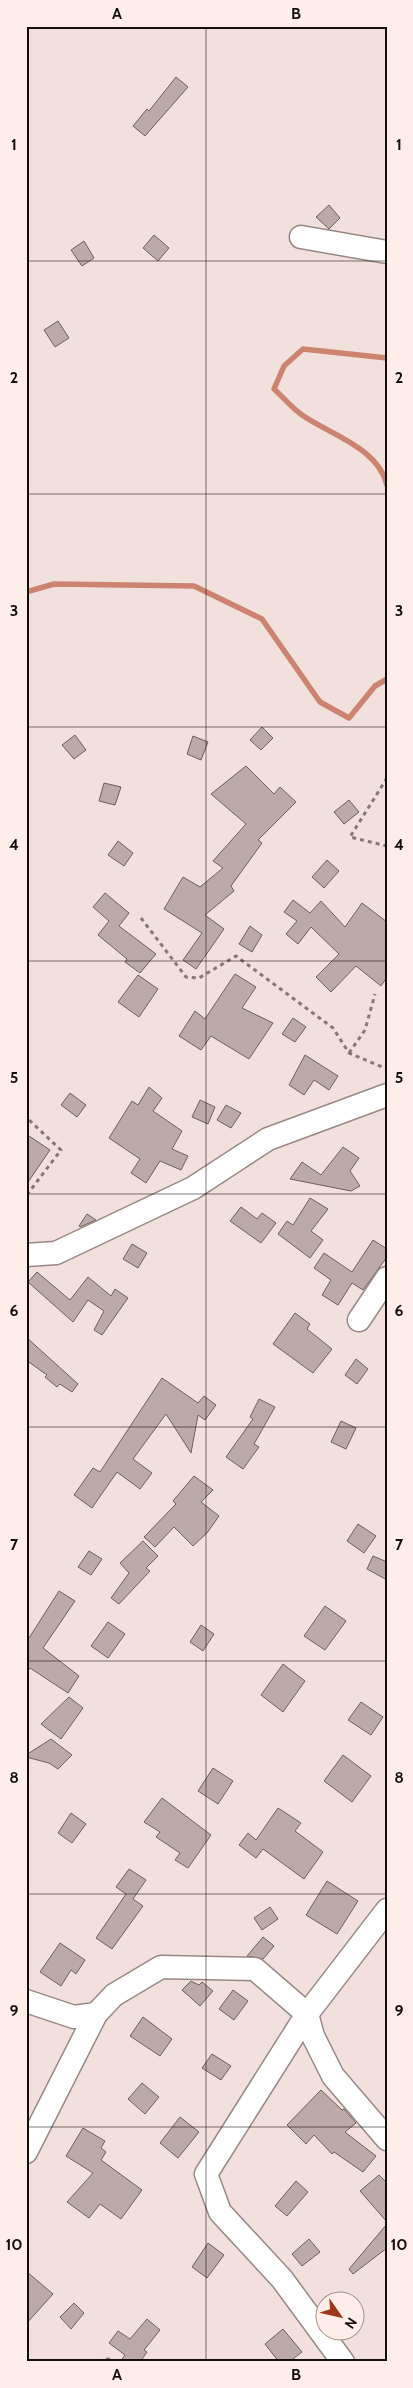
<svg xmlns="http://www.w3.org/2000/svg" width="413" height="2388" font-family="Cabin,sans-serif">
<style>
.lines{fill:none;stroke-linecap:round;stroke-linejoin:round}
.stream{stroke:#cc8471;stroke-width:5.5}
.building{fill:#bbaaa6;stroke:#6f605c}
.minor-casing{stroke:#998985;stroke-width:25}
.path{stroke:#847976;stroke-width:3;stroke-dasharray:4 4;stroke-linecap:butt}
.minor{stroke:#fff;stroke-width:22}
.grid{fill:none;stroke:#140e0d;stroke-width:1;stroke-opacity:0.55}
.neatline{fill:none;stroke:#140e0d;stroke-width:2}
.grid-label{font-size:16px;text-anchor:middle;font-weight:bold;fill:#140e0d}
</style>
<rect width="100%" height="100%" fill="#f1e0db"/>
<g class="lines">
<path class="stream" d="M 387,358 L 303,349 L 284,366 L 274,389 C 283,397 292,408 302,415 C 331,435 378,448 387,485
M 26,592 L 54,584 L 194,586 L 262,619 L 320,702 L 349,718 L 375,686 L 387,679"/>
</g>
<path class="building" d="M 176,77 L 188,87 L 145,136 L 133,126 L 147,109 L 149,111 Z
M 329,205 L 340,218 L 329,229 L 316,217 Z
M 154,235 L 169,248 L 158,261 L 143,248 Z
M 84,241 L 94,258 L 82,266 L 71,250 Z
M 58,321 L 69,338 L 55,347 L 44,330 Z
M 262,727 L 273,738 L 261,750 L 250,740 Z
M 75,735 L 86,750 L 74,759 L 62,745 Z
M 193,736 L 208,742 L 201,760 L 187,754 Z
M 246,766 L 274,794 L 280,787 L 296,802 L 258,840 L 262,843 L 231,886 L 234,891 L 205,915 L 224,929 L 196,969 L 183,960 L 202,933 L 164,909 L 183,877 L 200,887 L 223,868 L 213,861 L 246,824 L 211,794 Z
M 104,783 L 121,787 L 115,805 L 99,801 Z
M 349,800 L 359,812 L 344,824 L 334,812 Z
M 118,841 L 133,853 L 124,866 L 108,855 Z
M 327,860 L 339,871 L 324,888 L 312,877 Z
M 105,893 L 129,913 L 119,926 L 156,954 L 140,973 L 125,962 L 127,959 L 98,935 L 109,921 L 93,907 Z
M 293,900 L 310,913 L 321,901 L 345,927 L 362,903 L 387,922 L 387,977 L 381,986 L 356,966 L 331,992 L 316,977 L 339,954 L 311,927 L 298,944 L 286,934 L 297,921 L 284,912 Z
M 250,926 L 262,935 L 252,952 L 239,944 Z
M 235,974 L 256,987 L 242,1008 L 273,1023 L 249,1059 L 211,1036 L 201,1050 L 179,1036 L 195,1011 L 205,1019 Z
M 138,975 L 158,989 L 139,1017 L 118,1002 Z
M 293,1018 L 306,1027 L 295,1042 L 282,1034 Z
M 305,1055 L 338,1076 L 329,1090 L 314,1080 L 304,1095 L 289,1085 Z
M 149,1087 L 162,1098 L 153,1111 L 182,1131 L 172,1149 L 188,1156 L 181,1170 L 160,1161 L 146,1183 L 131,1173 L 140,1159 L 109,1138 L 132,1101 L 138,1105 Z
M 70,1093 L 86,1105 L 77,1117 L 61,1105 Z
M 200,1100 L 215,1107 L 208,1124 L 192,1117 Z
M 226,1105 L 241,1113 L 231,1128 L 217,1120 Z
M 26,1134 L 50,1150 L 26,1185 Z
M 343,1147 L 359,1158 L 350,1171 L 360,1186 L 351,1191 L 290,1179 L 302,1162 L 321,1175 Z
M 310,1198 L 328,1209 L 311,1231 L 323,1240 L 310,1258 L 278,1234 L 287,1221 L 293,1225 Z
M 241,1207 L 257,1219 L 262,1213 L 276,1223 L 261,1243 L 230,1221 Z
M 87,1214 L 96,1220 L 80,1227 L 79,1226 Z
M 373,1240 L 387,1249 L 387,1257 L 363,1290 L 352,1283 L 338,1305 L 322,1295 L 331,1280 L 314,1268 L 324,1253 L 352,1272 Z
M 132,1244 L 147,1253 L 138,1268 L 123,1259 Z
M 37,1272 L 70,1300 L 88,1277 L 111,1296 L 115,1289 L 128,1298 L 102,1335 L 94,1330 L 104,1311 L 88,1300 L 73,1322 L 28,1282 Z
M 295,1313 L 310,1324 L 307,1329 L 332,1349 L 313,1373 L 273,1344 Z
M 26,1337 L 78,1384 L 72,1392 L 60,1384 L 57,1387 L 45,1377 L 47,1375 L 26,1360 Z
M 356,1359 L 368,1369 L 357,1384 L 345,1375 Z
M 162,1378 L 198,1403 L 204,1396 L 216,1405 L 205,1420 L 198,1415 L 191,1453 L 166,1414 L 133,1459 L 152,1473 L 140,1489 L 117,1472 L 92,1508 L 74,1495 L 93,1468 L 100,1472 Z
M 259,1399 L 275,1407 L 254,1444 L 259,1447 L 243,1469 L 226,1457 L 253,1419 L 250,1417 Z
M 341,1421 L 356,1428 L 346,1449 L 331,1442 Z
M 194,1476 L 213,1490 L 201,1502 L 219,1516 L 207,1533 L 193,1546 L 174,1527 L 155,1547 L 144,1537 L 176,1504 L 173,1501 Z
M 358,1524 L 376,1536 L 364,1553 L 347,1541 Z
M 143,1541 L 158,1556 L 146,1568 L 150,1571 L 119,1604 L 111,1598 L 129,1573 L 120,1563 Z
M 89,1551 L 102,1559 L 91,1575 L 78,1567 Z
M 373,1556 L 387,1562 L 387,1580 L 367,1569 Z
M 59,1591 L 75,1601 L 43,1648 L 79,1676 L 68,1693 L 30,1668 L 26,1674 L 26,1636 L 29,1638 Z
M 325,1606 L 346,1621 L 325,1650 L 304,1636 Z
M 108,1622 L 125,1634 L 108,1658 L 91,1646 Z
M 201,1625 L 214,1634 L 203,1651 L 190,1642 Z
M 283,1664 L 305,1681 L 283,1712 L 261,1695 Z
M 69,1697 L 83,1708 L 61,1739 L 41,1724 Z
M 361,1702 L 383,1717 L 371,1735 L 348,1720 Z
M 51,1739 L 72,1755 L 58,1769 L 49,1763 L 26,1757 L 26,1755 Z
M 343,1755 L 371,1776 L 352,1802 L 324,1781 Z
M 213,1768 L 233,1781 L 218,1804 L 198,1791 Z
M 162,1798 L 211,1835 L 188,1868 L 175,1860 L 180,1853 L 156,1837 L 160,1832 L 144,1822 Z
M 278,1808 L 301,1823 L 295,1831 L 323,1852 L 304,1879 L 263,1849 L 256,1858 L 239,1845 L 248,1833 L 256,1840 Z
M 71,1813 L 86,1824 L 72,1843 L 58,1833 Z
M 129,1869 L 146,1880 L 133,1899 L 143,1906 L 112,1949 L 96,1938 L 126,1894 L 116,1887 Z
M 327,1881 L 358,1901 L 337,1934 L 306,1915 Z
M 270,1907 L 278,1919 L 262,1930 L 254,1918 Z
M 263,1937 L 274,1946 L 263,1959 L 247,1956 Z
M 60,1943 L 85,1960 L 76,1974 L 71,1970 L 61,1986 L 40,1972 Z
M 191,1981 L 199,1985 L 202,1982 L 213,1991 L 200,2006 L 182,1990 Z
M 233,1990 L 248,2001 L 234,2020 L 219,2009 Z
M 143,2017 L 172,2039 L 160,2056 L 130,2036 Z
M 212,2054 L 231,2066 L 221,2080 L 202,2068 Z
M 142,2083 L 159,2097 L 145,2114 L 128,2099 Z
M 321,2090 L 342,2110 L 344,2109 L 356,2123 L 345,2132 L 376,2156 L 363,2172 L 334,2152 L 332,2154 L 314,2135 L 306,2144 L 287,2125 Z
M 180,2117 L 199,2132 L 178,2158 L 160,2143 Z
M 83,2128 L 105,2141 L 101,2148 L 106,2152 L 101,2160 L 142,2190 L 121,2219 L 100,2204 L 89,2218 L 67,2202 L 93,2173 L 66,2156 Z
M 379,2175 L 387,2183 L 387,2222 L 360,2191 Z
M 296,2181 L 308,2192 L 287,2216 L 275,2206 Z
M 387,2224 L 387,2248 L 353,2274 L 349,2269 Z
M 309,2239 L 320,2252 L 302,2266 L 292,2254 Z
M 208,2243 L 224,2255 L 207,2278 L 192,2267 Z
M 26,2271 L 53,2294 L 26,2324 Z
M 74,2303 L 84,2313 L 71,2329 L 60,2317 Z
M 147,2319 L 160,2330 L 144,2350 L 147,2352 L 140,2362 L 120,2362 L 125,2355 L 109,2343 L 118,2331 L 130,2339 Z
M 283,2329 L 302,2352 L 289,2362 L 279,2362 L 265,2344 Z"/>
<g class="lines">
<g class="minor-casing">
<path id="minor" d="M 301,237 L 387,252
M 26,1255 L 56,1253 L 193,1188 L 268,1139 L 387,1095
M 359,1320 L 387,1278
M 26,2001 L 74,2017 L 96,2014 L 114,1995 L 161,1967 L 255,1969 L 307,2014 L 313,2036 L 333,2076 L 387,2139
M 26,2152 L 96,2014
M 343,2362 L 282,2279 L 220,2212 L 206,2174 L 307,2014 L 387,1910"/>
</g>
<path class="path" d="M 387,778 L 350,837 L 387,846
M 141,918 L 186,977 L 199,978 L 236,956 L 333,1028 L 349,1053 L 387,1069
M 349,1053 L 365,1030 L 375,994
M 26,1113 L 28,1119 L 61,1150 L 26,1196
M 90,2362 L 109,2359 L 115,2362"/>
<use href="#minor" class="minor"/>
</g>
<path class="grid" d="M 206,26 L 206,2362M 26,261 L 387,261M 26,494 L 387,494M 26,727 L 387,727M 26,961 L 387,961M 26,1194 L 387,1194M 26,1427 L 387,1427M 26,1661 L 387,1661M 26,1894 L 387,1894M 26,2127 L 387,2127"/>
<rect width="413" height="2388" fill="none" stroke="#ffede8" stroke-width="55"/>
<g transform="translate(340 2316) rotate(124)"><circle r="24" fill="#ffede8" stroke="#a19490"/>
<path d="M0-4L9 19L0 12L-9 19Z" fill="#9f371c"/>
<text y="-8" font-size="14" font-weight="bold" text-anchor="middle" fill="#140e0d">N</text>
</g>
<rect x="28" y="28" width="358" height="2332" class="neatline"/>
<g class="grid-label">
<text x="117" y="19">A</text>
<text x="296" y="19">B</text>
<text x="14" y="150">1</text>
<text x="399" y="150">1</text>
<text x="14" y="383">2</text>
<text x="399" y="383">2</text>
<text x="14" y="616">3</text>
<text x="399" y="616">3</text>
<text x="14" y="850">4</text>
<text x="399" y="850">4</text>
<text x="14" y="1083">5</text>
<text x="399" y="1083">5</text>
<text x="14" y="1316">6</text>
<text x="399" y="1316">6</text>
<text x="14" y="1550">7</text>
<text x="399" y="1550">7</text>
<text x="14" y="1783">8</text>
<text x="399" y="1783">8</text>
<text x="14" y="2016">9</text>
<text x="399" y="2016">9</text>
<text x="14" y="2250">10</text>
<text x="399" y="2250">10</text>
<text x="117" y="2380">A</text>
<text x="296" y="2380">B</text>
</g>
</svg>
